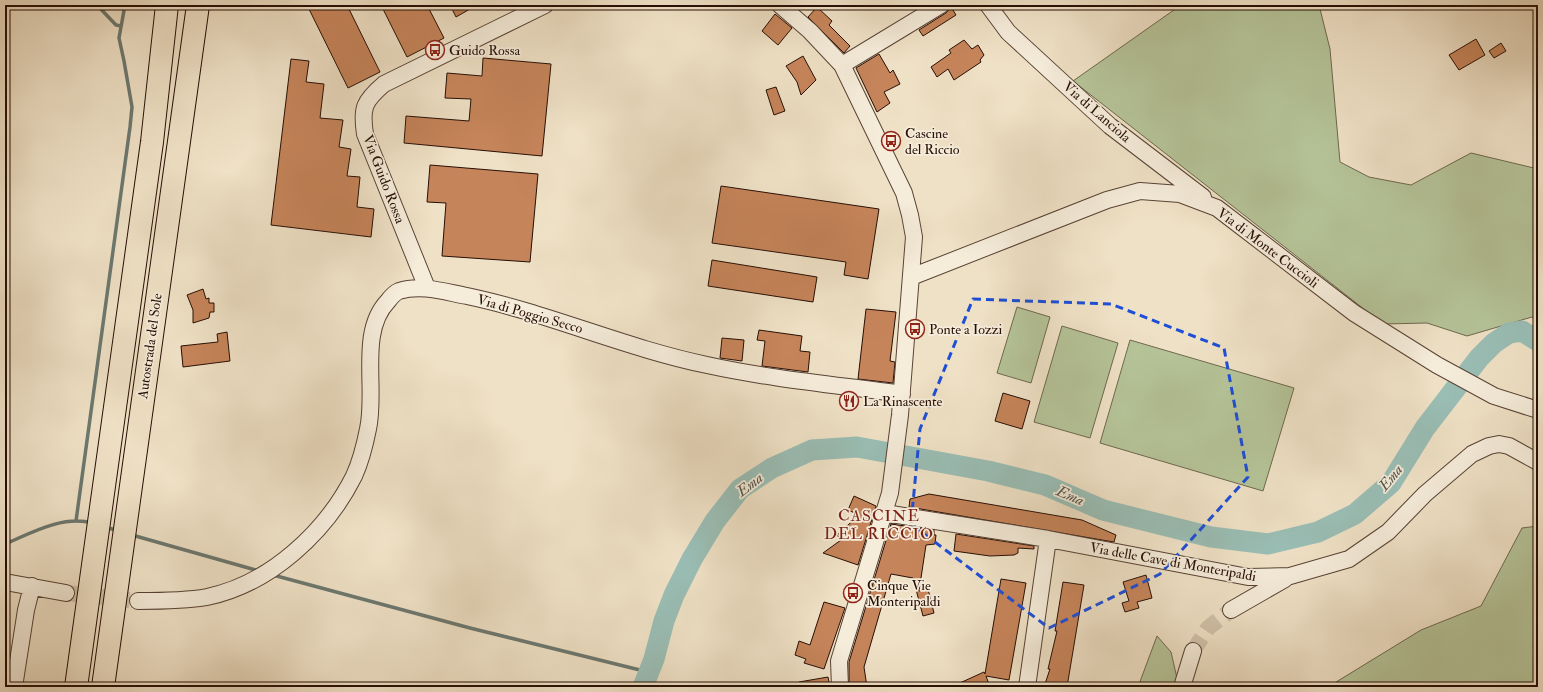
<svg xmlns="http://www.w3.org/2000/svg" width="1543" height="692" font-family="'IM FELL Double Pica',serif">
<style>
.green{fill:#b5c398;stroke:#6e684e}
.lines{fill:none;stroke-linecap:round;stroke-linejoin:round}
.stream{stroke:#6c786f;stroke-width:3.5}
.river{stroke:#9abeb5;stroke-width:21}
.building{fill:#c6845a;stroke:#260e05}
.minor-tunnel{stroke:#d1c1a9;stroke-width:16;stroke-dasharray:16 8;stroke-linecap:butt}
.minor-casing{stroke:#584335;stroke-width:18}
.highway-casing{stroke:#260e05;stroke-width:24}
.minor{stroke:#f5ecda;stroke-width:16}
.highway{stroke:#efe1c6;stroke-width:22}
.marked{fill:none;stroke:#1d4ed8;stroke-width:3;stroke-dasharray:8 5;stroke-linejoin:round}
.labels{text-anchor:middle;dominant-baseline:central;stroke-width:3.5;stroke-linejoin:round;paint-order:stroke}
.poi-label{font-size:14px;fill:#260e05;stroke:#f5ecda;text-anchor:start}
.street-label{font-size:14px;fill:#260e05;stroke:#f5ecda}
.water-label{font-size:15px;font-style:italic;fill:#54544b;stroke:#f5ecda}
.quarter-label{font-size:16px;letter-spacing:1px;fill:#7a1f14;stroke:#f5ecda}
</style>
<rect width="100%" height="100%" fill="#efe1c6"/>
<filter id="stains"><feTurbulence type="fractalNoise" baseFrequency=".005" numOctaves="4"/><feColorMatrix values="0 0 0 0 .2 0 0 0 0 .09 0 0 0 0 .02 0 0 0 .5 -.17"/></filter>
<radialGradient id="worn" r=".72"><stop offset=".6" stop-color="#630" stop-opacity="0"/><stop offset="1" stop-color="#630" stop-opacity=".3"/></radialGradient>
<path class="green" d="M 1181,5 L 1319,5 L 1330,49 L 1340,162 L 1369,177 L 1411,185 L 1471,153 L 1538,169 L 1538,321 L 1532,317 L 1467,336 L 1427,323 L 1383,324 L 1073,81 Z
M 1017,307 L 1050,317 L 1031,383 L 997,373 Z
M 1062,326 L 1118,343 L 1090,438 L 1034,422 Z
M 1130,340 L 1294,388 L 1263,491 L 1100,443 Z
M 1538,526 L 1538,687 L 1328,687 L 1421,630 L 1481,606 L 1522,528 Z
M 1157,636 L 1171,652 L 1179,687 L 1138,687 Z"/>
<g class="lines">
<path class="stream" d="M 97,5 L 116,25 L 121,26
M 76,521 L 130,127 L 132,107 L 124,61 L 119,38 L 125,5
M 105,527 L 119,531
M 132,535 L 259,571
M 5,544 C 31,533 63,515 92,523
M 273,575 L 470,628 L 648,672"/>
<path class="river" d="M 643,687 L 654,659 L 664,621 L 674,595 L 692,559 L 715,521 L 740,489 L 772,468 L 812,450 L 857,447 L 988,471 L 1045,485 L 1103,510 L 1211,537 L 1268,544 L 1318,532 L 1355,514 L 1391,483 L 1425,428 L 1479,358 L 1494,343 L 1509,333 L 1522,331 L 1538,341"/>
</g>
<path class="building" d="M 307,5 L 347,5 L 380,72 L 348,88 Z
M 381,5 L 427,5 L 444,38 L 407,57 Z
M 450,5 L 477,5 L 456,17 Z
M 817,7 L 832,21 L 829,25 L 850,46 L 844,53 L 808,17 Z
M 951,7 L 956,15 L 923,36 L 919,30 L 946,13 Z
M 775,14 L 792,28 L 778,45 L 762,31 Z
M 1476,39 L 1485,55 L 1459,70 L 1449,55 Z
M 964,40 L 972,49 L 978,45 L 984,55 L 980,60 L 981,62 L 954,80 L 948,69 L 937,77 L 931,67 L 951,53 L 949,50 Z
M 1501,43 L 1506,51 L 1494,58 L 1489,51 Z
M 879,54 L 890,73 L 893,70 L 900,84 L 884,92 L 890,103 L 877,112 L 856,68 Z
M 803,56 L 816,80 L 801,95 L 797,82 L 786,66 Z
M 483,58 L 551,64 L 542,156 L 404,143 L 406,116 L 469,121 L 471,99 L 445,98 L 447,73 L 482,76 Z
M 291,59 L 309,61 L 306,82 L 324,84 L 320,118 L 343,120 L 339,147 L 351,149 L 347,176 L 360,177 L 357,207 L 374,209 L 371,237 L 271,225 Z
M 776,87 L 785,111 L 774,115 L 766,90 Z
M 430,165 L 538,174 L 530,262 L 442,256 L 446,203 L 427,202 Z
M 721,186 L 879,209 L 868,279 L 844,275 L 846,262 L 712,243 Z
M 712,260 L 817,277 L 813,302 L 708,286 Z
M 203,289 L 206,299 L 209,298 L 209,303 L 214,303 L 214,312 L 210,312 L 209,318 L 193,323 L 193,310 L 187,295 Z
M 866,309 L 896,312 L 890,361 L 895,362 L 893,383 L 858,379 Z
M 759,330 L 802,336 L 800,351 L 810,352 L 808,372 L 762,366 L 765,341 L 757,340 Z
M 227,332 L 230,361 L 183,367 L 181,346 L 218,342 L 217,334 Z
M 722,338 L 744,340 L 742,361 L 720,358 Z
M 1003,393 L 1030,401 L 1022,429 L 995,421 Z
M 929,494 L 1082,520 L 1116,535 L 1114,542 L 909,507 L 910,499 Z
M 854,496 L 876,506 L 858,565 L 823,553 L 841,540 L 837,535 L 859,515 L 848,510 Z
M 891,524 L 934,530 L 934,535 L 936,535 L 935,544 L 926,545 L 919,591 L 928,589 L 934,613 L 923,616 L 913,578 L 891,574 L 864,667 L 867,687 L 849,687 L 849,662 Z
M 956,534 L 1034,546 L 1034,549 L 1018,548 L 1018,553 L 1014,555 L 990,556 L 954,551 Z
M 1146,575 L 1152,598 L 1137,602 L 1139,608 L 1125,612 L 1122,603 L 1129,601 L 1123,582 Z
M 1001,579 L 1026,583 L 1009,680 L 986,676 L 990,687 L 951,687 L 984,672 L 985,674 Z
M 1063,582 L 1084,585 L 1067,687 L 1044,687 L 1050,669 L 1048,669 L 1057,631 L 1055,631 Z
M 824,602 L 845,608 L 824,669 L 804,663 L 806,659 L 795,655 L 799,641 L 810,645 Z
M 828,677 L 830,687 L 799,687 L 799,682 Z"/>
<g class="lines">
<path class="minor-tunnel" d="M 66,593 L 138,601
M 1193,651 L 1208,628 L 1231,610"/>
<g class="minor-casing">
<path id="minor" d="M 780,5 L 810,31 L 842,65 L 904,193 L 910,215 L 914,237 L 900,415 L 890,493 L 839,661 L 840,687
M 988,5 L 1008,32 L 1110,126 L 1203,197
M 842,65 L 941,5
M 911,277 L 1107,200 L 1140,191 L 1180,194 L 1217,208 L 1354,313 L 1437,365 L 1494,396 L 1538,410
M 427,288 L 365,134 C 361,108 364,101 384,84 L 545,5
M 885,513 L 1048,539 L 1248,577 L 1290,576 L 1349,559 L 1388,532 L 1425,494 L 1472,454 L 1489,446 L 1499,444 L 1509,446 L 1538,462
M 5,582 L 66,593
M 138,601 C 161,601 185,601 207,597 C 270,584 326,532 354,476 C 361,461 365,444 368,429 C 377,389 358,332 388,301 C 391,297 394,293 399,291 C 421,284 445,292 467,296 C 548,313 625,348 707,365 C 771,379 837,385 902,394
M 1231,610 L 1285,579
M 14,687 L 26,610 L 32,586
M 1027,687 L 1048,539
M 1182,687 L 1193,651"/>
</g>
<g class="highway-casing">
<path id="highway" d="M 76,687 L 152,142 L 167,5
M 103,687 L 198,5"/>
</g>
<use href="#minor" class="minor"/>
<use href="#highway" class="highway"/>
</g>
<path class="marked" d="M 973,299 L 1111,304 L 1224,348 L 1248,477 L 1160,574 L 1049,628 L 911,524 L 920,429 Z"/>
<defs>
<g id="bus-ring" transform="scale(1)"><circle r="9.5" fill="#f5ecda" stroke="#8f2418" stroke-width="1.5"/><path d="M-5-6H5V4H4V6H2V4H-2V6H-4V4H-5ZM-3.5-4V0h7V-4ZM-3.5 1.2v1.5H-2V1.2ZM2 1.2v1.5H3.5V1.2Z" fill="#8f2418"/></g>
<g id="restaurant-ring" transform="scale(1)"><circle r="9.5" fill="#f5ecda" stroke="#8f2418" stroke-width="1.5"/><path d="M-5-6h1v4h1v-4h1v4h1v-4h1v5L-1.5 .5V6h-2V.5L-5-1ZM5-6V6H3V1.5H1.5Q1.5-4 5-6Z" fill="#8f2418"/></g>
</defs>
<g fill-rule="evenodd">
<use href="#bus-ring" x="435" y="50"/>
<use href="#bus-ring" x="891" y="141"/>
<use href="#bus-ring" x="915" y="329"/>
<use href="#restaurant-ring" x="849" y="401"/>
<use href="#bus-ring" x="853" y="593"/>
</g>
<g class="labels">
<g class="poi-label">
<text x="449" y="50">Guido Rossa</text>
<text x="905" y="133">Cascine<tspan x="905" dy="16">del Riccio</tspan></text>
<text x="929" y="329">Ponte a Iozzi</text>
<text x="863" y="401">La Rinascente</text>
<text x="867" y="585">Cinque Vie<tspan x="867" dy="16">Monteripaldi</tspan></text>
</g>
<g class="street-label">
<text transform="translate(1097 112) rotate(41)">Via di Lanciola</text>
<text transform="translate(384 179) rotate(69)">Via Guido Rossa</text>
<text transform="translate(1268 248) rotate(37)">Via di Monte Cuccioli</text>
<text transform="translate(530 314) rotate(16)">Via di Poggio Secco</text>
<text transform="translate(150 346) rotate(-82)">Autostrada del Sole</text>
<text transform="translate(1173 562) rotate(10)">Via delle Cave di Monteripaldi</text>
</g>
<g class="water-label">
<text transform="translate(1391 478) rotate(-51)">Ema</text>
<text transform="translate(750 485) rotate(-38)">Ema</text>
<text transform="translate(1070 496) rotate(23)">Ema</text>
</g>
<g class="quarter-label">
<text x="879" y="516">CASCINE<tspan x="879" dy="18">DEL RICCIO</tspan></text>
</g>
</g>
<rect width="1543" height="692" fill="none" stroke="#efe1c6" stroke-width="20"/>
<rect x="6" y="6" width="1531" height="680" fill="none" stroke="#260e05" stroke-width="2"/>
<rect x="10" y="10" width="1523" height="672" fill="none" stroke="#260e05"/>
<rect width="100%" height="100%" filter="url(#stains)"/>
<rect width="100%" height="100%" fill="url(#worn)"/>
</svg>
